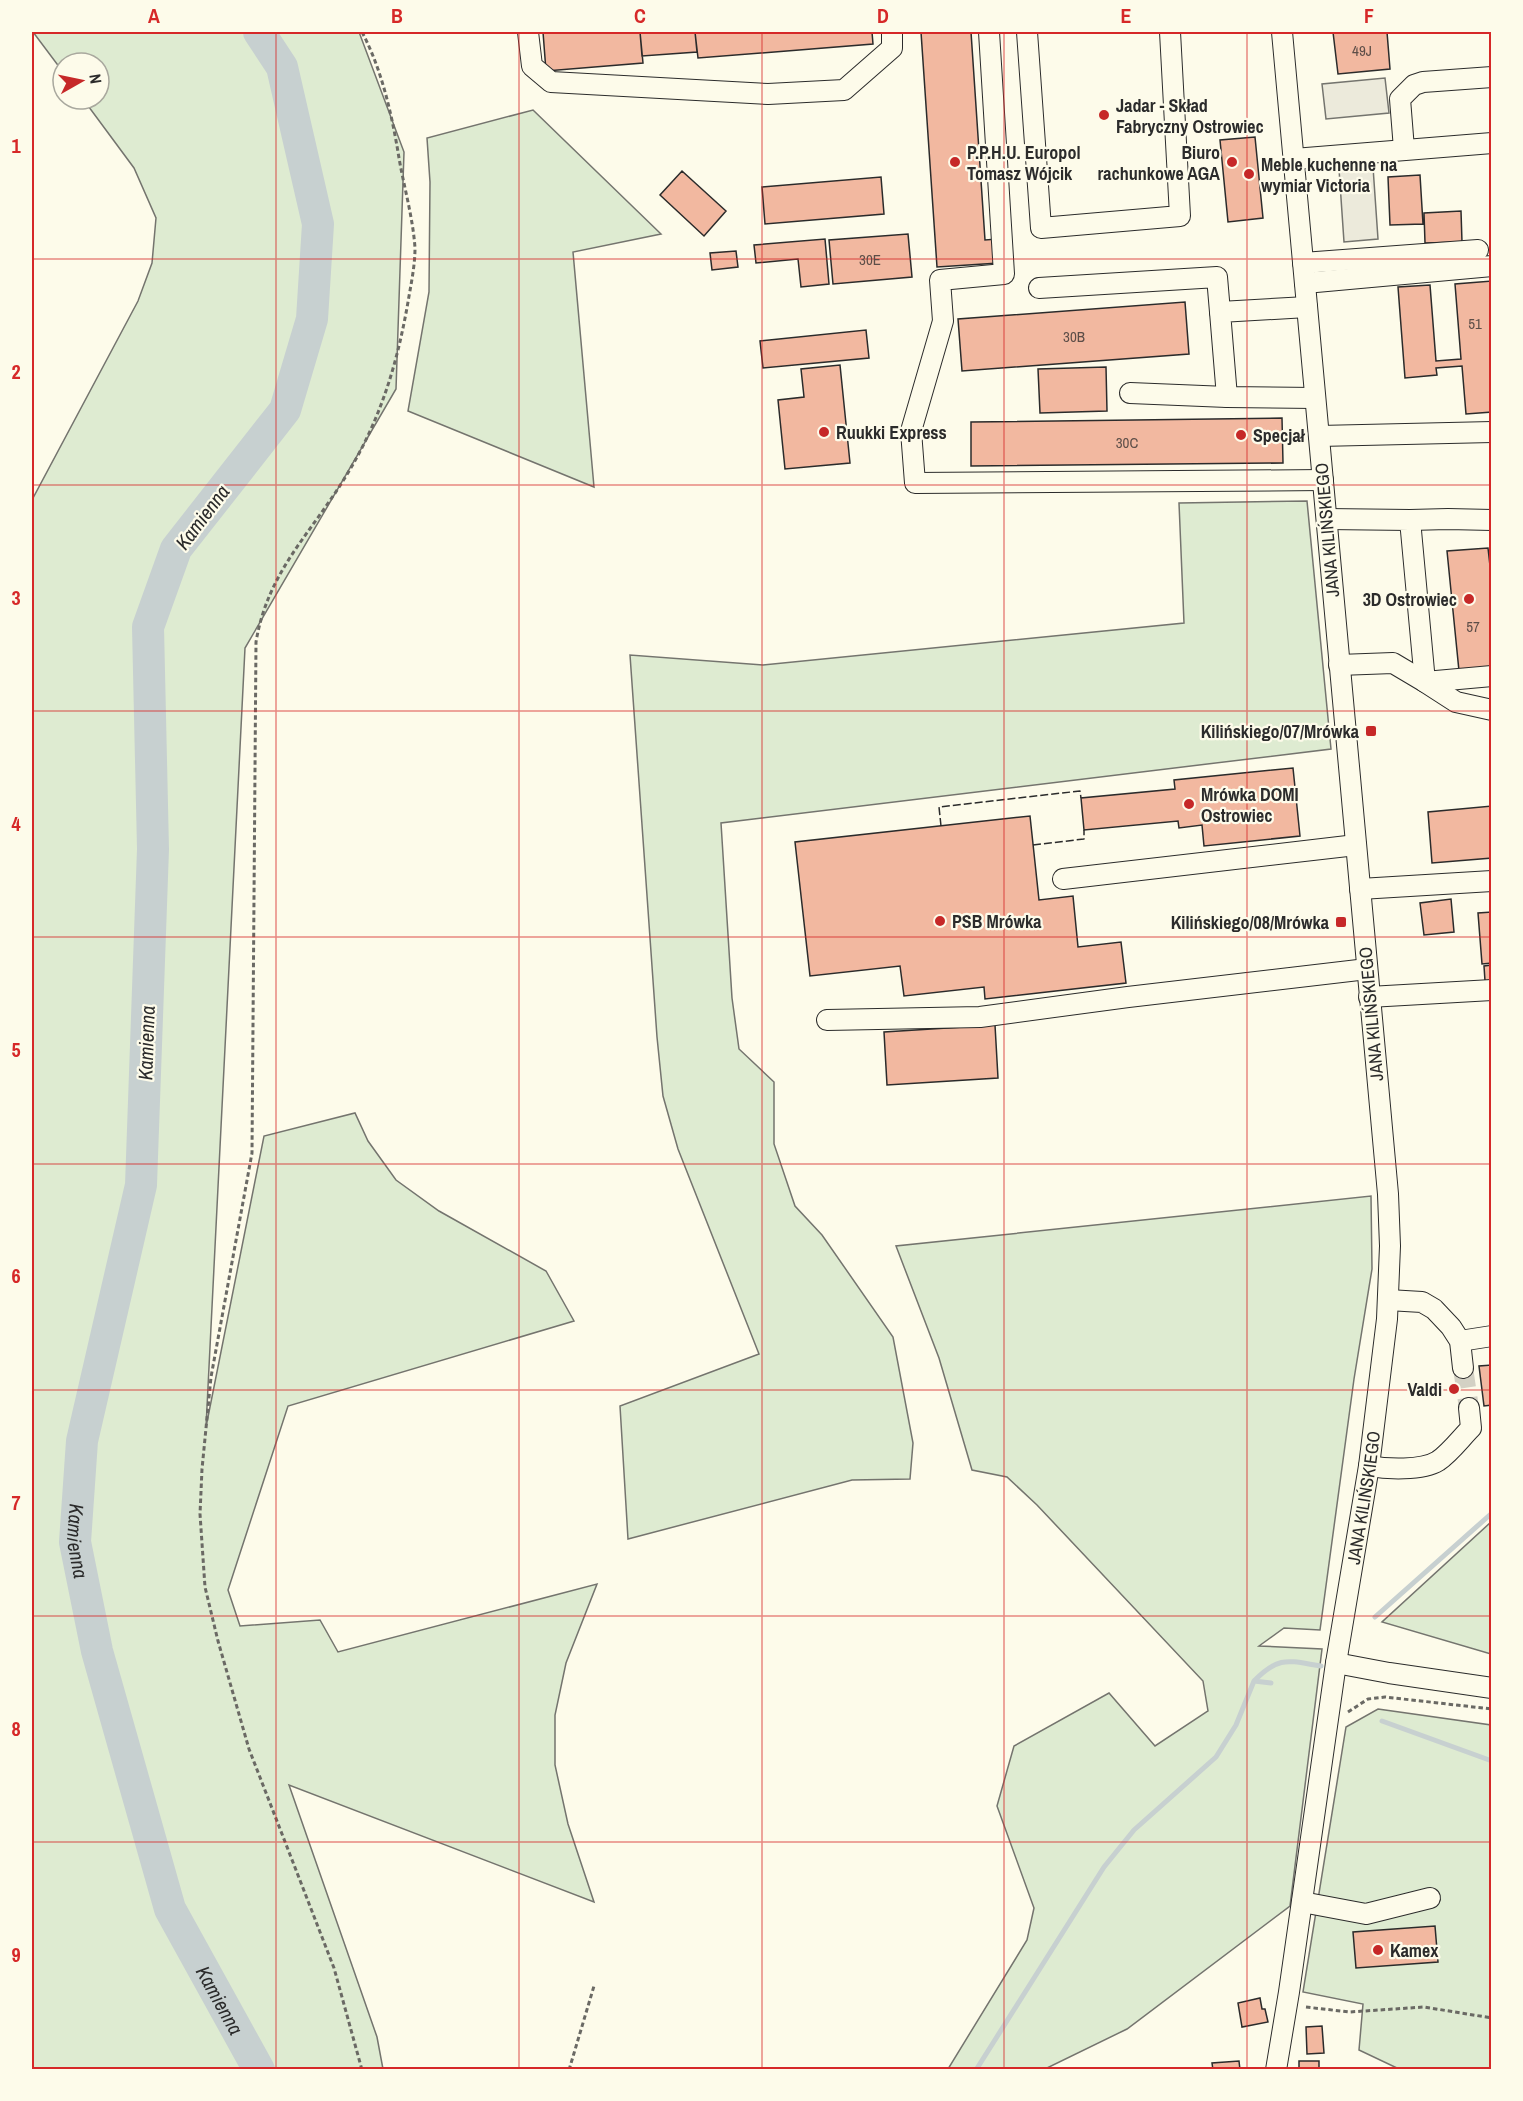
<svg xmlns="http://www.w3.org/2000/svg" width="1523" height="2101" font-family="'Archivo Narrow',sans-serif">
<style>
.green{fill:#deebd1;stroke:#74746e;stroke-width:1.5}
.parking{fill:#eceadb;stroke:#74746e;stroke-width:1.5}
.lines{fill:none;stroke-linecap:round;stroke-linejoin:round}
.stream{stroke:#c7d0d0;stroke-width:5}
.river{stroke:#c7d0d0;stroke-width:32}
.building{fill:#f2b8a0;stroke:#2b2b2b;stroke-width:1.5}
.minor-tunnel{stroke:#d3d1c4;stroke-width:20;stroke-dasharray:20 10;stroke-linecap:butt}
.minor-casing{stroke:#2b2b2b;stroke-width:22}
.path{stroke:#6a6964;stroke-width:3;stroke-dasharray:4.5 3;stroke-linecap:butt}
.minor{stroke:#fdfbea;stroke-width:20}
.fence{stroke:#2b2b2b;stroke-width:1.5;stroke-dasharray:8 3;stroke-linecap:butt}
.grid{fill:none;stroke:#d62828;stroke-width:1.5;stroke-opacity:0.55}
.poi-dot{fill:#c62828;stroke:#fdfbea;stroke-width:2}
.labels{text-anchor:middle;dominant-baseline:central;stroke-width:4.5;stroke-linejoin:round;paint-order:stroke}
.number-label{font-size:15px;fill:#5d4e48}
.poi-label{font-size:18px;font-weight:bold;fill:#2b2b2b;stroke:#fdfbea;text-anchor:start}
.street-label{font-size:18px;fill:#2b2b2b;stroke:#fdfbea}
.water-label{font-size:20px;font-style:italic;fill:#2b2b2b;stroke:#fdfbea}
.neatline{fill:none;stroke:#d62828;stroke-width:2}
.grid-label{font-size:20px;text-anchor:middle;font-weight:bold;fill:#d62828}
</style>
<rect width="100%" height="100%" fill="#fdfbea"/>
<path class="green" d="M 33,32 L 359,32 L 404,152 L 396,389 L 245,648 L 206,1427 L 264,1136 L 355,1113 L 368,1141 L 396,1180 L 439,1211 L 546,1271 L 574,1321 L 288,1406 L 228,1590 L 240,1626 L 320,1620 L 338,1652 L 597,1584 L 566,1663 L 555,1715 L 555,1765 L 568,1824 L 594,1902 L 289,1785 L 377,2037 L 383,2069 L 32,2069 L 32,500 L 138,301 L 152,263 L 156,218 L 134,168 L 83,99 L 99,99 L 99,63 L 63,63 L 63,72 Z
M 533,110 L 661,234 L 573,252 L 594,487 L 408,411 L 429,292 L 430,182 L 427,138 Z
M 1307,501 L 1331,749 L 721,823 L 732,998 L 739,1049 L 774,1082 L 774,1144 L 795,1206 L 822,1235 L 893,1337 L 913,1443 L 910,1479 L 852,1480 L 628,1539 L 620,1406 L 759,1354 L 678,1149 L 663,1096 L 657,1037 L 630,655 L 763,665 L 1184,623 L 1179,503 Z
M 1371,1196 L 1372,1269 L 1354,1379 L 1320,1630 L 1284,1628 L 1259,1646 L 1322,1649 L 1290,1906 L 1127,2029 L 1045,2069 L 948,2069 L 1027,1940 L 1034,1908 L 997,1806 L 1014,1746 L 1109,1693 L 1155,1746 L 1208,1711 L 1203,1681 L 1037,1505 L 1007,1477 L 972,1470 L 939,1358 L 896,1246 Z
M 1491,1522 L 1491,1654 L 1382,1622 Z
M 1378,1709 L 1491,1725 L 1491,2069 L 1399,2069 L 1359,2050 L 1363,2004 L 1303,1992 L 1346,1727 Z"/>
<path class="parking" d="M 1385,78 L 1389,113 L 1326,119 L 1322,84 Z
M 1373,167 L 1378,239 L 1344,242 L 1339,169 Z"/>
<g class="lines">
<path class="stream" d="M 1375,1617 L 1492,1513
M 1254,1681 C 1279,1655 1289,1661 1321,1666
M 1382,1721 L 1492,1761
M 976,2070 L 1104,1867 L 1134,1830 L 1216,1757 L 1236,1725 L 1254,1681 L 1271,1683"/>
<path class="river" id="s1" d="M 259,32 L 282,67 L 318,224 L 312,319 L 285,410 L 176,549 L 148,627 L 153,849 L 141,1185 L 82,1441 L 75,1542 L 97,1651 L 170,1909 L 259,2070"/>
</g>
<path class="building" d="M 543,32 L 640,32 L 643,63 L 546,71 Z
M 640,32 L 695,32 L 697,52 L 642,56 Z
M 695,32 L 872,32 L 873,44 L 698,58 Z
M 921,32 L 971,32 L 985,240 L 997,239 L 999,263 L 937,267 Z
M 1333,32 L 1387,32 L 1390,69 L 1338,74 Z
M 1255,137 L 1263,218 L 1228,222 L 1220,140 Z
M 682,171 L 726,211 L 704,236 L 660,195 Z
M 1420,175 L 1423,224 L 1390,225 L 1388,177 Z
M 881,177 L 884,214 L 765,224 L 762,187 Z
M 1461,211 L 1462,242 L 1425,243 L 1424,213 Z
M 908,234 L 912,277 L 833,284 L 829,240 Z
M 825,239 L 829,284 L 801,287 L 798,259 L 756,263 L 754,245 Z
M 736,251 L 738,267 L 712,270 L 710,253 Z
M 1492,281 L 1492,412 L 1466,414 L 1462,366 L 1436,368 L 1437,375 L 1405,378 L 1398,287 L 1430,285 L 1436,361 L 1461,359 L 1455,284 Z
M 1185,302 L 1189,354 L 962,371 L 958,319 Z
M 866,330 L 869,358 L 763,368 L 760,341 Z
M 840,365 L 850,463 L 785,469 L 778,400 L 804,397 L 801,369 Z
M 1106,367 L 1107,411 L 1040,413 L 1038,369 Z
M 1282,418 L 1283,463 L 971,466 L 971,422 Z
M 1488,548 L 1492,584 L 1492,668 L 1459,671 L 1447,551 Z
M 1293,768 L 1300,836 L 1204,846 L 1202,825 L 1179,828 L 1178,821 L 1084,830 L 1081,798 L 1175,789 L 1174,780 Z
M 1492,806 L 1492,858 L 1432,863 L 1428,812 Z
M 1030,816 L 1039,900 L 1073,896 L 1078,947 L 1121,942 L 1126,983 L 985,999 L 984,987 L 904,996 L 900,966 L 810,976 L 795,842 Z
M 1451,899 L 1454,932 L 1424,935 L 1420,903 Z
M 1492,912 L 1492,963 L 1482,964 L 1478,913 Z
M 1492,965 L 1492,981 L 1485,981 L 1484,966 Z
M 995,1025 L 998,1078 L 887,1085 L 884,1032 Z
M 1492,1365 L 1492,1405 L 1484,1406 L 1479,1366 Z
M 1435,1926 L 1438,1962 L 1356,1968 L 1353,1932 Z
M 1260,1998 L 1262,2009 L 1265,2009 L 1268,2022 L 1242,2027 L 1238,2003 Z
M 1322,2026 L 1324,2053 L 1307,2054 L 1306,2027 Z
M 1239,2061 L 1240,2070 L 1213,2070 L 1212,2063 Z
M 1299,2061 L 1319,2061 L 1319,2070 L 1299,2070 Z"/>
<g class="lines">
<path class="minor-tunnel" d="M 1463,1368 L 1469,1408"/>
<g class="minor-casing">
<g id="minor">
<path d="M 528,32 L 532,66 L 551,82 L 768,94 L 844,90 L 892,48 L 892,32"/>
<path d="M 989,32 L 1004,274 L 940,280 L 943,321 L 911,431 L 915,483 L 1323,480"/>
<path d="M 1027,32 L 1041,228 L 1180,216 L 1170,32"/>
<path d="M 1404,149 L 1400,99 L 1414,85 L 1423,82 L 1492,77"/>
<path d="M 1294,159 L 1492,143"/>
<path d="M 1303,263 L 1478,250"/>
<path d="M 1305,283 L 1492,266"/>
<path d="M 1039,288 L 1217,277 L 1220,312"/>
<path d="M 1307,307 L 1220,312 L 1227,397 L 1315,398"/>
<path d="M 1130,393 L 1227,397"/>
<path d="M 1319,436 L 1492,432"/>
<path d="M 1327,519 L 1410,520 L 1425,682 L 1456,702 L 1492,710"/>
<path d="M 1410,520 L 1448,519 L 1492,520"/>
<path d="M 1339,665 L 1393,663 L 1425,682 L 1492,676"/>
<path d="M 1063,879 L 1356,845"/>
<path d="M 1360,889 L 1492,881"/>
<path d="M 1369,997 L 1492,990"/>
<path d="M 827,1020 L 980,1017 L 1128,997 L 1367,969"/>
<path d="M 1388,1300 L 1422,1302 L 1434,1309 L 1451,1327 L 1460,1341 L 1463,1368"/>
<path d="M 1460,1341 L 1492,1336"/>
<path d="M 1369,1466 C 1386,1469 1422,1471 1438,1461 C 1450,1453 1461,1438 1471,1428 L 1469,1408"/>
<path d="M 1336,1663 L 1389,1673 L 1492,1688"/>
<path d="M 1302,1902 L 1366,1914 L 1430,1898"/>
<path id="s2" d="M 1276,2070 L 1289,1992 L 1336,1663 L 1369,1466 L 1387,1319 L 1390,1246 L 1388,1194 L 1282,32"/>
</g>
</g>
<path class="path" d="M 362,32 C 382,70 392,115 399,158 C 404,187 413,218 415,248 C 415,266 411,284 408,302 C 397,365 380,421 346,476 C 310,535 268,571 256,642 L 252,1153 L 211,1377 L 202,1469 L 200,1514 L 205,1587 L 218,1641 L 249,1749 L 334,1968 L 362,2070
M 1348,1712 L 1368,1699 L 1385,1697 L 1492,1709
M 1306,2007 L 1349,2012 L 1424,2007 L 1492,2018
M 569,2070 L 594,1986"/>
<use href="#minor" class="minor"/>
<path class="fence" d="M 941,826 L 939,807 L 1080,791 L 1081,798
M 1033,845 L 1084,839 L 1084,830"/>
</g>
<path class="grid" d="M 276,32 L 276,2070M 519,32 L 519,2070M 762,32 L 762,2070M 1004,32 L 1004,2070M 1247,32 L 1247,2070M 32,259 L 1492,259M 32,485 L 1492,485M 32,711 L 1492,711M 32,937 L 1492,937M 32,1164 L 1492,1164M 32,1390 L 1492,1390M 32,1616 L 1492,1616M 32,1842 L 1492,1842"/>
<g class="poi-dot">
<circle cx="1104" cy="115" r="6"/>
<circle cx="955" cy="162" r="6"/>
<circle cx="1232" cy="162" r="6"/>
<circle cx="1249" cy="174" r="6"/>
<circle cx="824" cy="432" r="6"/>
<circle cx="1241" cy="435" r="6"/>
<circle cx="1469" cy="599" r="6"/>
<rect x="1365" y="725" width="12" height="12" rx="3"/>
<circle cx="1189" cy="804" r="6"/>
<circle cx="940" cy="921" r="6"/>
<rect x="1335" y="916" width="12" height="12" rx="3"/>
<circle cx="1454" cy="1389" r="6"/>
<circle cx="1378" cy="1950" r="6"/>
</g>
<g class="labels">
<g class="number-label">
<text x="1362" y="50">49J</text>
<text x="870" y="259">30E</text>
<text x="1475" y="323">51</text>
<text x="1074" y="336">30B</text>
<text x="1127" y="442">30C</text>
<text x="1473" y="626">57</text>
</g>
<g class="poi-label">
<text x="1116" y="105">Jadar - Skład<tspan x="1116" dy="21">Fabryczny Ostrowiec</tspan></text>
<text x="967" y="152">P.P.H.U. Europol<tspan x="967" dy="21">Tomasz Wójcik</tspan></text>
<text x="1220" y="152" text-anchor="end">Biuro<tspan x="1220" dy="21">rachunkowe AGA</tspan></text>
<text x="1261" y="164">Meble kuchenne na<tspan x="1261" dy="21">wymiar Victoria</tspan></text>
<text x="836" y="432">Ruukki Express</text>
<text x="1253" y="435">Specjał</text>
<text x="1457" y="599" text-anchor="end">3D Ostrowiec</text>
<text x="1359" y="731" text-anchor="end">Kilińskiego/07/Mrówka</text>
<text x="1201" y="794">Mrówka DOMI<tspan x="1201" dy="21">Ostrowiec</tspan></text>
<text x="952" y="921">PSB Mrówka</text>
<text x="1329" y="922" text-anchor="end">Kilińskiego/08/Mrówka</text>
<text x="1442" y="1389" text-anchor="end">Valdi</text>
<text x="1390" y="1950">Kamex</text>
</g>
<g class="street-label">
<text transform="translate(1327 530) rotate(-95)">JANA KILIŃSKIEGO</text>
<text transform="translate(1371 1014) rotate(-95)">JANA KILIŃSKIEGO</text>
<text stroke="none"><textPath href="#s2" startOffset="579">JANA KILIŃSKIEGO</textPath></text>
</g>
<g class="water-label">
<text transform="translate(202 517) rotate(-53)">Kamienna</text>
<text transform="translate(146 1043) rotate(-88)">Kamienna</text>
<text stroke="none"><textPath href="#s1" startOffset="1574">Kamienna</textPath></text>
<text stroke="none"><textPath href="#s1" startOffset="2058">Kamienna</textPath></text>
</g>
</g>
<rect width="1523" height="2101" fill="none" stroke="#fdfbea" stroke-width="66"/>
<g transform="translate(81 81) rotate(81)"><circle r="28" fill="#fdfbea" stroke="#a9a89e" stroke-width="1.5"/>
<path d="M0-4.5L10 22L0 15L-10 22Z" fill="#c62828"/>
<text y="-9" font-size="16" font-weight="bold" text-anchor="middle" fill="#2b2b2b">N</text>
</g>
<rect x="33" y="33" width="1457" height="2035" class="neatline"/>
<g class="grid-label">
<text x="154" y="23">A</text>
<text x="397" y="23">B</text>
<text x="640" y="23">C</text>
<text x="883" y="23">D</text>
<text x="1126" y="23">E</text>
<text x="1369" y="23">F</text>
<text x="16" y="153">1</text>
<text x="16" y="379">2</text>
<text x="16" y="605">3</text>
<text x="16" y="831">4</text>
<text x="16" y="1057">5</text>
<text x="16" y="1283">6</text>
<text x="16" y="1510">7</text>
<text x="16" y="1736">8</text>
<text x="16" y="1962">9</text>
</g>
</svg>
